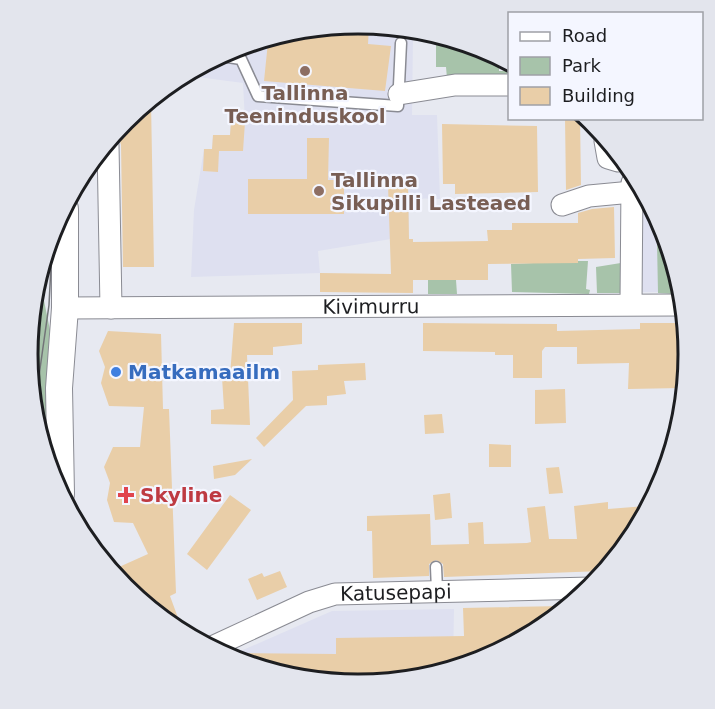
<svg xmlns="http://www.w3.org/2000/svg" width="715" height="709" font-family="'DejaVu Sans',sans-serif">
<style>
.built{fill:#dee0f0}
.green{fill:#a7c3aa}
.building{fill:#e9cea8}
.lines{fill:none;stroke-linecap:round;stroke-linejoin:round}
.service-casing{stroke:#8a8b93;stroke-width:13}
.minor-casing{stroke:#8a8b93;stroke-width:23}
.tertiary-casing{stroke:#8a8b93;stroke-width:28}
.service{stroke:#fff;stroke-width:10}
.minor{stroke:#fff;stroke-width:21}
.tertiary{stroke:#fff;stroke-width:26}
.tram{stroke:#727378;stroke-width:1.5}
.education-dot{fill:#8d6e63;stroke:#f4f6ff;stroke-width:2}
.shop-dot{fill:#3f7fe0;stroke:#f4f6ff;stroke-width:2}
.health-dot{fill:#e0444e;stroke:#f4f6ff;stroke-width:2}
.labels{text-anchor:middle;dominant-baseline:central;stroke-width:4.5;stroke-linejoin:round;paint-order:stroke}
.education-label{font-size:20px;font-weight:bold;fill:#785e54;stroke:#f4f6ff}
.street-label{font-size:20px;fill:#1d1e21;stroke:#f4f6ff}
.shop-label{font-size:20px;font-weight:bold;fill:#366cbe;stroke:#f4f6ff;text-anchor:start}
.health-label{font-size:20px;font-weight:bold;fill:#be3a42;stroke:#f4f6ff;text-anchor:start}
.rim{fill:none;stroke:#1d1e21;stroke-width:3}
</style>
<rect width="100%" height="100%" fill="#e7e9f1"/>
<path class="built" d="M 358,24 L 413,35 L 412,115 L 437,115 L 440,199 L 409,198 L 409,239 L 391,239 L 318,251 L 320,273 L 191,277 L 194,210 L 204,149 L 212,149 L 213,135 L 230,135 L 231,121 L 245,121 L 243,83 L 190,76 L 231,49 Z
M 639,192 L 663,228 L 675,292 L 639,292 Z
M 454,609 L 453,666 L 357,685 L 227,657 L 332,611 Z"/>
<path class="green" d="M 436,40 L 484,49 L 499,59 L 499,71 L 509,71 L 509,79 L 447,78 L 446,67 L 436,67 Z
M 657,242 L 666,242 L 676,294 L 658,293 Z
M 578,261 L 588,261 L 586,289 L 590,290 L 589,294 L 512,292 L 511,264 Z
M 627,262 L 625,293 L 597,293 L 596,267 Z
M 428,278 L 456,280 L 457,294 L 428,294 Z
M 41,286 L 50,330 L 46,412 L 47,457 L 27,354 Z"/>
<path class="building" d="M 358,24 L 369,26 L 368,44 L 391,46 L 385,91 L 264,81 L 268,42 Z
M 151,102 L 154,267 L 123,267 L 121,145 L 117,131 L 124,121 Z
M 565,118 L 580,118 L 581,185 L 566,190 Z
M 231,121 L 245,122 L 243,151 L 219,151 L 218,172 L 203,171 L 204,149 L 212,149 L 213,135 L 230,135 Z
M 442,124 L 537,126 L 538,192 L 455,194 L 455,184 L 443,184 Z
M 307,138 L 329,138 L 328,180 L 344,180 L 344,214 L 248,214 L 248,179 L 307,179 Z
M 388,185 L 408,185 L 409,239 L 413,239 L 413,242 L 488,241 L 487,230 L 512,230 L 512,223 L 578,223 L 578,213 L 592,209 L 614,207 L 615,258 L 578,259 L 578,263 L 488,264 L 488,280 L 413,280 L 413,293 L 320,292 L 320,273 L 391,274 Z
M 234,323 L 302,323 L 302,344 L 273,347 L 273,355 L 247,355 L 250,425 L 211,424 L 211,410 L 224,409 L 222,377 L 230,376 Z
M 423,323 L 557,324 L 557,331 L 640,329 L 640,323 L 682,323 L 684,375 L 681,388 L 628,389 L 629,363 L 577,364 L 577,347 L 545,347 L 542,351 L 542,378 L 513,378 L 513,355 L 495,355 L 495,352 L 423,351 Z
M 108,331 L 161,334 L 163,409 L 169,409 L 176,593 L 170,596 L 181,626 L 124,588 L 117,578 L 119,567 L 148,554 L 133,523 L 114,522 L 107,500 L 110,483 L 104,467 L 113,447 L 140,447 L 144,407 L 109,406 L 101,383 L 105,367 L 99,351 Z
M 365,363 L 366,380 L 344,381 L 346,394 L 327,396 L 327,405 L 306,406 L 264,447 L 256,438 L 293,400 L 292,371 L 318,370 L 318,365 Z
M 565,389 L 566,423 L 535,424 L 535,390 Z
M 442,414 L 444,433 L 425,434 L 424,415 Z
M 489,444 L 511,445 L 511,467 L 489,467 Z
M 252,459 L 235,475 L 214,479 L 213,466 Z
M 559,467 L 563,493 L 549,494 L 546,468 Z
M 450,493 L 452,518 L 435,520 L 433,495 Z
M 230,495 L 251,510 L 207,570 L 187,554 Z
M 608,502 L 608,509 L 646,506 L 603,571 L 444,577 L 443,564 L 436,560 L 429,564 L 429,576 L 373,578 L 372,531 L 367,531 L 367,516 L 430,514 L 431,545 L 469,544 L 468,523 L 483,522 L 484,544 L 527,543 L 531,542 L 527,508 L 545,506 L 549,539 L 577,539 L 574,506 Z
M 280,571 L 287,587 L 257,600 L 248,579 L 262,573 L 264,577 Z
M 564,606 L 484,660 L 378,681 L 339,681 L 232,660 L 233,653 L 336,654 L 336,638 L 464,636 L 463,608 Z"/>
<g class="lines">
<g class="service-casing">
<path id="service" d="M 221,56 L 241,59 L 258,96 L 398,106 L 401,43
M 436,567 L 437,590"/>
</g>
<g class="minor-casing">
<g id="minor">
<path d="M 399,94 L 455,85 L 510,85"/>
<path d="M 605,141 L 608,158 L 618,161"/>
<path d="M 108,145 L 111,308"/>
<path d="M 562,205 L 589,196 L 632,192"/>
<path d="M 631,304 L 632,183"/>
<path id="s1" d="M 65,308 L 678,305"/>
<path id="s2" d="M 212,647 L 309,602 L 335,594 L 591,588"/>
</g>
</g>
<g class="tertiary-casing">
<path id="tertiary" d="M 61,494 L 59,388 L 65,308 L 65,209"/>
</g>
<use href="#service" class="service"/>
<use href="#minor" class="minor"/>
<use href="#tertiary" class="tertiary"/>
<path class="tram" d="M 36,397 L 49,305 L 53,227"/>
</g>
<g class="education-dot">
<circle cx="305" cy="71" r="6"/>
<circle cx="319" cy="191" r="6"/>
</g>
<circle class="shop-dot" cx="116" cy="372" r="6"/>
<path class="health-dot" d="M123 486h6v6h6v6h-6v6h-6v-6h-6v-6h6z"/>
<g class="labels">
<g class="education-label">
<text x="305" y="93">Tallinna<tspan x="305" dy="23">Teeninduskool</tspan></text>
<text x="331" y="180" text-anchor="start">Tallinna<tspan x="331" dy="23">Sikupilli Lasteaed</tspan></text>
</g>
<g class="street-label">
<text stroke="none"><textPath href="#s1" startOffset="306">Kivimurru</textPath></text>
<text stroke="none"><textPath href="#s2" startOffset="195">Katusepapi</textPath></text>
</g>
<g class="shop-label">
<text x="128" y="372">Matkamaailm</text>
</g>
<g class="health-label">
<text x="140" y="495">Skyline</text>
</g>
</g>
<path d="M0 0H715V709H0ZM38 354a320 320 0 1 1 640 0a320 320 0 1 1-640 0Z" fill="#e3e5ed" fill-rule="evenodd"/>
<path class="rim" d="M38 354a320 320 0 1 1 640 0a320 320 0 1 1-640 0Z"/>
<rect x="508" y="12" width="195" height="108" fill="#f4f6ff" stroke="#9ea0a6" stroke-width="1.5"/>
<rect x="520" y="32" width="30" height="9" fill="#ffffff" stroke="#9ea0a6" stroke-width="1.5"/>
<text x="562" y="42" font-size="18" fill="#1d1e21">Road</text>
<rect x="520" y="57" width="30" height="18" fill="#a7c3aa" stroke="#9ea0a6" stroke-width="1.5"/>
<text x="562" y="72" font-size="18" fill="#1d1e21">Park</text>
<rect x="520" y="87" width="30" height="18" fill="#e9cea8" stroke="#9ea0a6" stroke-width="1.5"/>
<text x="562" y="102" font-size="18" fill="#1d1e21">Building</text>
</svg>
